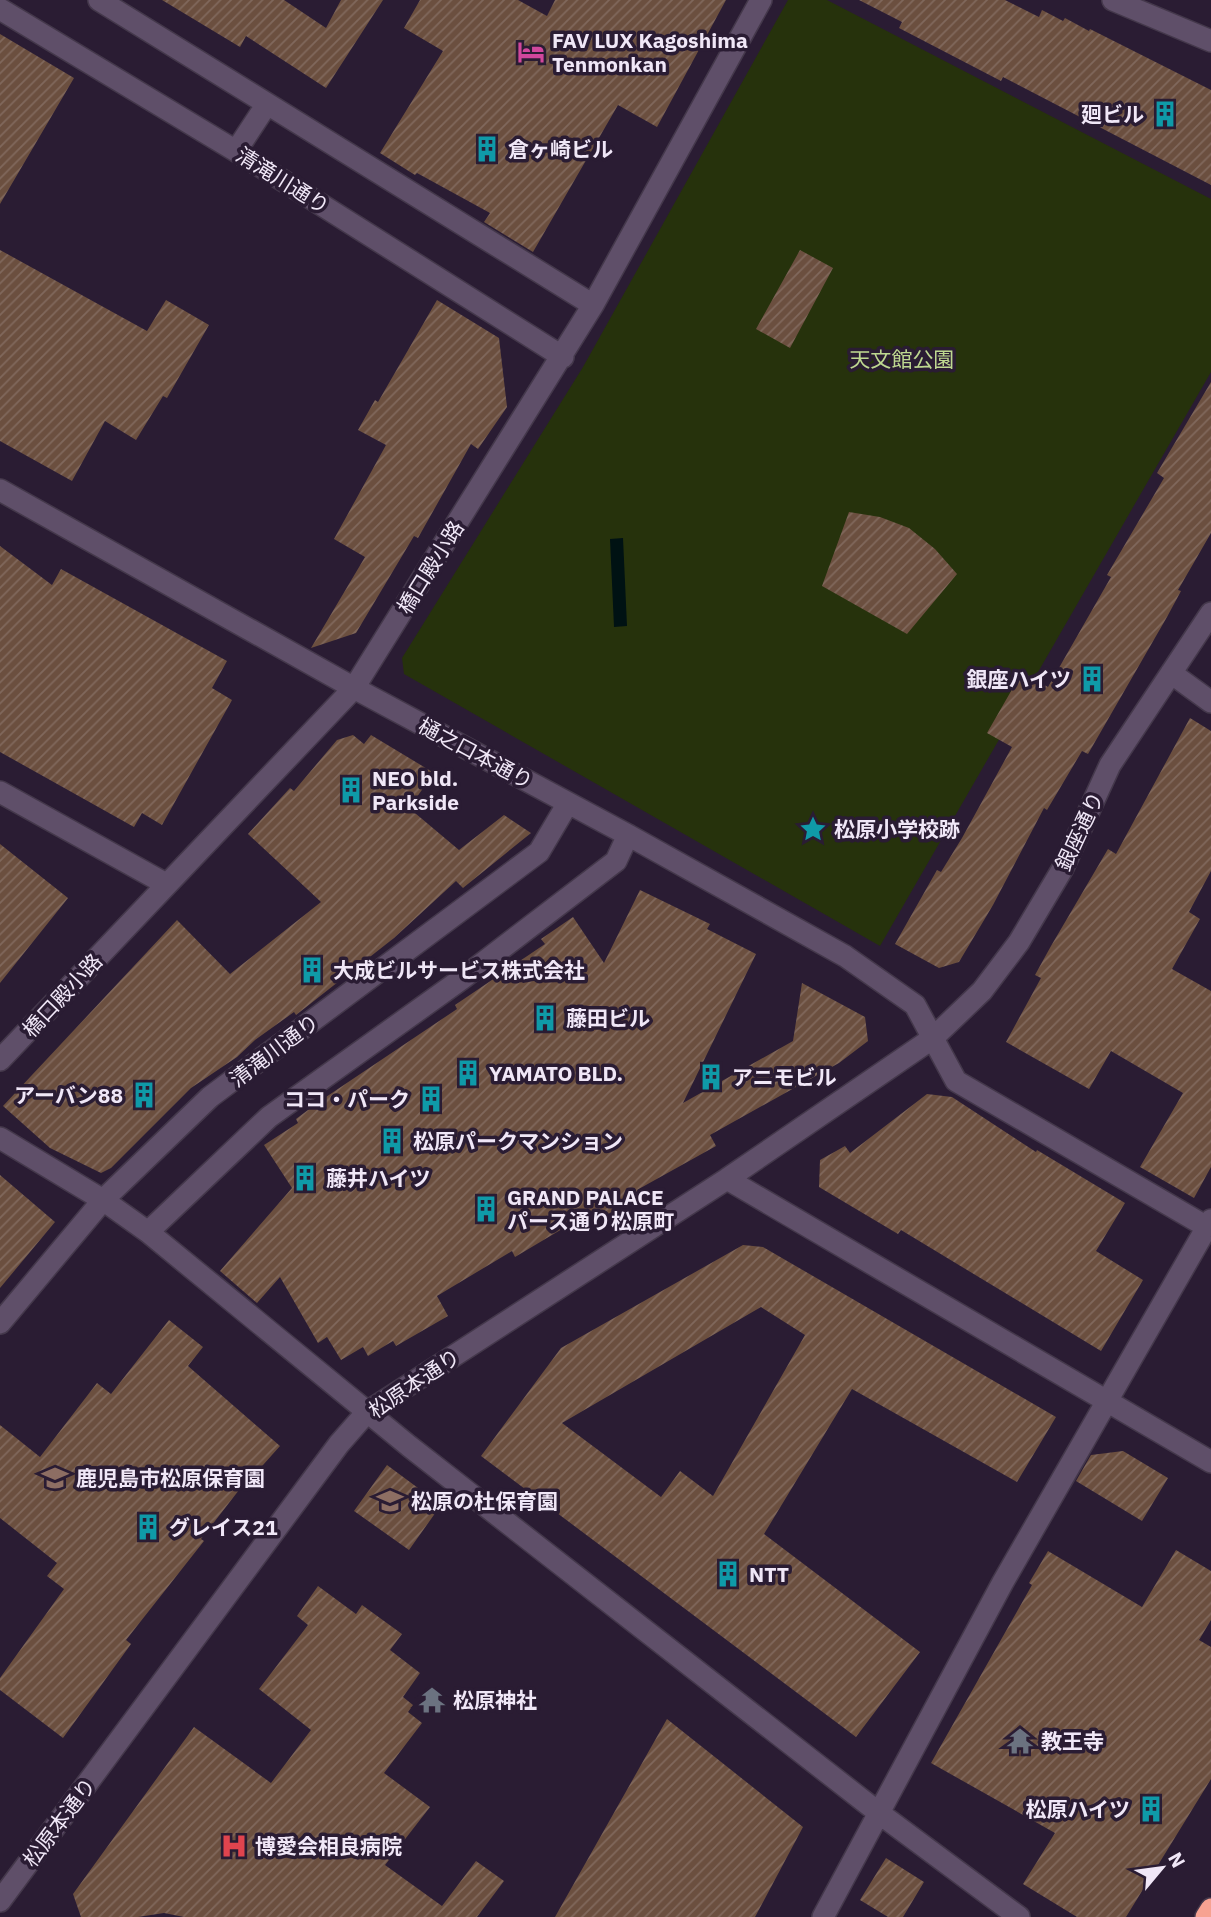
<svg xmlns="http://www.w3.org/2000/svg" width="1211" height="1917" font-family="'IBM Plex Sans','Noto Sans JP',sans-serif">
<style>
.park{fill:#26320c}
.water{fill:#001213}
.building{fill:url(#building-hatch);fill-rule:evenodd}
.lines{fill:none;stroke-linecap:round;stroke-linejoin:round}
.minor-casing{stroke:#44384b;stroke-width:24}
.highway-casing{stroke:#44384b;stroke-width:24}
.minor{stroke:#5f4f69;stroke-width:21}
.highway{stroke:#f7a292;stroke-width:21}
.labels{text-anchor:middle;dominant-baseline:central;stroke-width:7;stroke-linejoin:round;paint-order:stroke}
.poi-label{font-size:21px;font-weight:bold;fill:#f0e7f7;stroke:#2a1c33;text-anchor:start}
.street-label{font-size:21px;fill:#f0e7f7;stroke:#2a1c33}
.park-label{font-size:21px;fill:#bed890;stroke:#2a1c33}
</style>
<defs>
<pattern id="building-hatch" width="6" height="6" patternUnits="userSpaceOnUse" patternTransform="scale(1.75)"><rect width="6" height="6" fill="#6b4f3f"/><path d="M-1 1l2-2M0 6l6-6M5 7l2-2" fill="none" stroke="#80685c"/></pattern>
</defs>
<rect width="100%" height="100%" fill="#2a1c33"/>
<path class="park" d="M 788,0 L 827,0 L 1211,199 L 1211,372 L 880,946 L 404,674 L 402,658 L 583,367 Z"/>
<path class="water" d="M 623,538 L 627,626 L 614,627 L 610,539 Z"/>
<path class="building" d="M 162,0 L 284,0 L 326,28 L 341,0 L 383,0 L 326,88 L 246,36 L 240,47 Z
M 420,0 L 518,0 L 547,16 L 555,0 L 726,0 L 657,127 L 618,105 L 533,252 L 484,222 L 490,213 L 417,173 L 415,175 L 380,153 L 443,51 L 404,28 Z
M 859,0 L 1005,0 L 1039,17 L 1042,10 L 1063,21 L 1065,18 L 1089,31 L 1090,29 L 1211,90 L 1211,185 L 1003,77 L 1001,81 L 899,28 L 902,22 Z
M 0,34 L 74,78 L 0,204 Z
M 0,250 L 147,331 L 166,300 L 209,325 L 167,398 L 163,396 L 136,440 L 105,421 L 72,481 L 0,441 Z
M 800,250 L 833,268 L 790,348 L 756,329 Z
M 437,300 L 499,338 L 507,407 L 478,449 L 471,444 L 418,538 L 414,536 L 356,633 L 311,648 L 365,557 L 334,539 L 386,445 L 358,430 L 375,400 L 378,402 Z
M 1211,382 L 1211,533 L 1178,590 L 1181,591 L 1167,617 L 1088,754 L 1082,751 L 1047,810 L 1044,808 L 993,905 L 959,962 L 939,968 L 895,944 L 937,870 L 941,872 L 962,838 L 1012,747 L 987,733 L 1022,672 L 1048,687 L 1111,577 L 1107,575 L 1164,478 L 1157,473 Z
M 849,512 L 880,517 L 909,528 L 935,549 L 957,574 L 907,634 L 822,586 Z
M 0,546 L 52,585 L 61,569 L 227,661 L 212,688 L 232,700 L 162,825 L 142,813 L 134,827 L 0,752 Z
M 1190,718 L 1211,731 L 1211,871 L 1189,912 L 1200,919 L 1172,969 L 1211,991 L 1211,1167 L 1194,1198 L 1140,1167 L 1183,1093 L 1111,1051 L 1089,1089 L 1006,1042 L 1041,978 L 1035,975 L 1051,946 L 1108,849 L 1116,854 Z
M 353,735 L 364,744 L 371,735 L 434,773 L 409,808 L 459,850 L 504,815 L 531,833 L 463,888 L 456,881 L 394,938 L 296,1015 L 294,1012 L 255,1040 L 237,1057 L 191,1088 L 111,1168 L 101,1173 L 50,1148 L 3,1106 L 177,920 L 230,974 L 321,902 L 248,834 L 290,788 L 294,791 L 337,740 Z
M 0,844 L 68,898 L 0,983 Z
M 640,890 L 710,924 L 707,929 L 756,954 L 683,1103 L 793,1041 L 802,983 L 865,1017 L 868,1041 L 839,1063 L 710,1135 L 716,1146 L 637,1190 L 640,1195 L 600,1220 L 594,1210 L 515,1257 L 512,1251 L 437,1296 L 448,1316 L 396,1346 L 393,1341 L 368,1356 L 363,1347 L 341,1360 L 327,1337 L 318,1343 L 280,1277 L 257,1303 L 220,1271 L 292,1188 L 264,1145 L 298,1123 L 296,1119 L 320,1101 L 457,1009 L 455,1005 L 545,944 L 541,939 L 573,917 L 604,963 Z
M 927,1094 L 952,1097 L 1036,1152 L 1037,1150 L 1125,1203 L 1096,1251 L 1143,1280 L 1101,1351 L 901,1230 L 898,1234 L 819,1187 L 820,1160 L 845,1146 L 850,1153 Z
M 0,1175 L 55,1222 L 0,1288 Z
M 743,1245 L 763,1247 L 1056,1417 L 1017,1482 L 852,1389 L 764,1534 L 920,1652 L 856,1737 L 481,1456 L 561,1348 ZM 761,1307 L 805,1335 L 713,1496 L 680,1471 L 661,1497 L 562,1423 Z
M 169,1320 L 203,1347 L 188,1366 L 280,1446 L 255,1474 L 253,1472 L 201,1539 L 204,1541 L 126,1640 L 131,1644 L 63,1738 L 0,1690 L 0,1678 L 64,1589 L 47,1576 L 57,1563 L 0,1518 L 0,1425 L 40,1457 L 97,1383 L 111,1394 Z
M 1123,1451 L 1168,1478 L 1142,1521 L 1076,1481 L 1091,1455 Z
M 387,1465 L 441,1505 L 409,1550 L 354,1511 Z
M 1176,1550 L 1211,1571 L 1211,1620 L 1199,1640 L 1211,1647 L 1211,1779 L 1126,1917 L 1077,1917 L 1023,1884 L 1055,1833 L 931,1763 L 1032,1585 L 1029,1583 L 1048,1551 L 1142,1607 Z
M 318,1586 L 356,1614 L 362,1605 L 402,1634 L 390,1650 L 420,1673 L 403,1697 L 413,1705 L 408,1712 L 422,1723 L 384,1773 L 430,1807 L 385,1865 L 442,1906 L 476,1861 L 504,1881 L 477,1917 L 184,1917 L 164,1913 L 138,1917 L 81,1917 L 73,1894 L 194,1727 L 271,1783 L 311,1730 L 259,1689 L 308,1625 L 297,1616 Z
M 667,1719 L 803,1827 L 755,1917 L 555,1917 Z
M 886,1858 L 924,1882 L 903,1917 L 888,1917 L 860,1900 Z"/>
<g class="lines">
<g class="minor-casing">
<path id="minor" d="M 99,0 L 593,305
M 1113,0 L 1211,41
M 0,9 L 236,151 L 563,357
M 236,151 L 267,104
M 0,490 L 354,688 L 628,835 L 845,956 L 915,1005 L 956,1081 L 1207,1227
M 1171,673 L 1211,702
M 0,792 L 166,884
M 0,1060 L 354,688 L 593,305 L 761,0
M 0,1138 L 103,1200 L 148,1232 L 409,1446 L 879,1813 L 1019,1917
M 727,1179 L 1211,1462
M 148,1232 L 269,1117 L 463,978 L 616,861 L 628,835
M 0,1323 L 103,1200 L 210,1097 L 539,852 L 568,803
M 0,1901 L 339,1444 L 367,1412 L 727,1179 L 933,1038 L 982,991 L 1019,942 L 1063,868 L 1110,765 L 1211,613
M 823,1917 L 1003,1582 L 1211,1220"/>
</g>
<g class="highway-casing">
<path id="highway" d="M 1206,1917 L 1211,1909"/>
</g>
<use href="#minor" class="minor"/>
<use href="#highway" class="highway"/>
</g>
<defs>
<g id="hotel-bare" transform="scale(2.1)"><path d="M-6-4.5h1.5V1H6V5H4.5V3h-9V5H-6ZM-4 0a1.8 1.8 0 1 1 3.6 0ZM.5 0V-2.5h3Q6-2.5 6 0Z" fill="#d1479c" stroke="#2a1c33" stroke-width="2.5" paint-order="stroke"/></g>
<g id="building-bare" transform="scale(2.1)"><path d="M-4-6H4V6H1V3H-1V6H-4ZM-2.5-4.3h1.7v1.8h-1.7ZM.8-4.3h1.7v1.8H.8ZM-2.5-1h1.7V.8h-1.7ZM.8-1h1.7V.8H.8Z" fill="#0f9aa8" stroke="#2a1c33" stroke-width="2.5" paint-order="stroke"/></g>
<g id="sight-bare" transform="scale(2.1)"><path d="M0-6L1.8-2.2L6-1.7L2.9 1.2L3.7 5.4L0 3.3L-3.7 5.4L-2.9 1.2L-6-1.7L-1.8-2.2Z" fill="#0f9aa8" stroke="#2a1c33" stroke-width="2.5" paint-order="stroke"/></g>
<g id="school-bare" transform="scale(2.1)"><path d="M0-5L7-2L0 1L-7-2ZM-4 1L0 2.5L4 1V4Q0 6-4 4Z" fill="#8d6e63" stroke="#2a1c33" stroke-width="2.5" paint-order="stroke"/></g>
<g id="temple-bare" transform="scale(2.1)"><path d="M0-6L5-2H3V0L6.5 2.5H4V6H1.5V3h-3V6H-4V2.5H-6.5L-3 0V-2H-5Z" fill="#6b7280" stroke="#2a1c33" stroke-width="2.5" paint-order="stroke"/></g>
<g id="hospital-bare" transform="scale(2.1)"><path d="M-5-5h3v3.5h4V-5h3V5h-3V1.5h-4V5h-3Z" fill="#e0444e" stroke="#2a1c33" stroke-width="2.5" paint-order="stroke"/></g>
</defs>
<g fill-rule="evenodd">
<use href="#hotel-bare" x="531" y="52"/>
<use href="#building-bare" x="1165" y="114"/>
<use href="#building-bare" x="487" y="149"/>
<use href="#building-bare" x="1092" y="679"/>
<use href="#building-bare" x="351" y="790"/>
<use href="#sight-bare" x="813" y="829"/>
<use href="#building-bare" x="312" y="970"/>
<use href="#building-bare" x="545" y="1018"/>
<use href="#building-bare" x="468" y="1073"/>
<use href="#building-bare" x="711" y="1077"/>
<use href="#building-bare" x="144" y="1095"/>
<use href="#building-bare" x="431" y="1099"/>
<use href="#building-bare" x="392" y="1141"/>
<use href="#building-bare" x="305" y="1178"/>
<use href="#building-bare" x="486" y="1209"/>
<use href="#school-bare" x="55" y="1478"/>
<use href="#school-bare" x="390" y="1501"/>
<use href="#building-bare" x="148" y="1527"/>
<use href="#building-bare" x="728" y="1574"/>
<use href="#temple-bare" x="432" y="1700"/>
<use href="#temple-bare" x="1020" y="1741"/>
<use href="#building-bare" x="1151" y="1809"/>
<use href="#hospital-bare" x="234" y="1846"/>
</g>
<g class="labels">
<g class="poi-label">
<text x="552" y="40">FAV LUX Kagoshima<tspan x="552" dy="24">Tenmonkan</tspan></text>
<text x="1144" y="114" text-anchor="end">廻ビル</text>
<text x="508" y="149">倉ヶ崎ビル</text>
<text x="1071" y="679" text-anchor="end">銀座ハイツ</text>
<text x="372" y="778">NEO bld.<tspan x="372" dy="24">Parkside</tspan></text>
<text x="834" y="829">松原小学校跡</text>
<text x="333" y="970">大成ビルサービス株式会社</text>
<text x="566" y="1018">藤田ビル</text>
<text x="489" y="1073">YAMATO BLD.</text>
<text x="732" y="1077">アニモビル</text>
<text x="123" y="1095" text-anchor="end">アーバン88</text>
<text x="410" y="1099" text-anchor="end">ココ・パーク</text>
<text x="413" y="1141">松原パークマンション</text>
<text x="326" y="1178">藤井ハイツ</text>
<text x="507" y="1197">GRAND PALACE<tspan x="507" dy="24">パース通り松原町</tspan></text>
<text x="76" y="1478">鹿児島市松原保育園</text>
<text x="411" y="1501">松原の杜保育園</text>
<text x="169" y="1527">グレイス21</text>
<text x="749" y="1574">NTT</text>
<text x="453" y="1700">松原神社</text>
<text x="1041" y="1741">教王寺</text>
<text x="1130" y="1809" text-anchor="end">松原ハイツ</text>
<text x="255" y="1846">博愛会相良病院</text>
</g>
<g class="street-label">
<text transform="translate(283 180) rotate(32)">清滝川通り</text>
<text transform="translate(430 567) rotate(-58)">橋口殿小路</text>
<text transform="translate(476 753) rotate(28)">樋之口本通り</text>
<text transform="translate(1079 831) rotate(-65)">銀座通り</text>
<text transform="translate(62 995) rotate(-47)">橋口殿小路</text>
<text transform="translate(274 1050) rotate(-37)">清滝川通り</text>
<text transform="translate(414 1383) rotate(-34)">松原本通り</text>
<text transform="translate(59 1822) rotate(-53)">松原本通り</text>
</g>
<g class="park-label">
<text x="902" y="359">天文館公園</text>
</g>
</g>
<g transform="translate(1162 1868) rotate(61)" stroke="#2a1c33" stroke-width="5" paint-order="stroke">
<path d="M0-5L12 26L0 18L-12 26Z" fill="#f0e7f7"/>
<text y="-10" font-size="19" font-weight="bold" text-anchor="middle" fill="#f0e7f7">N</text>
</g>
</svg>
